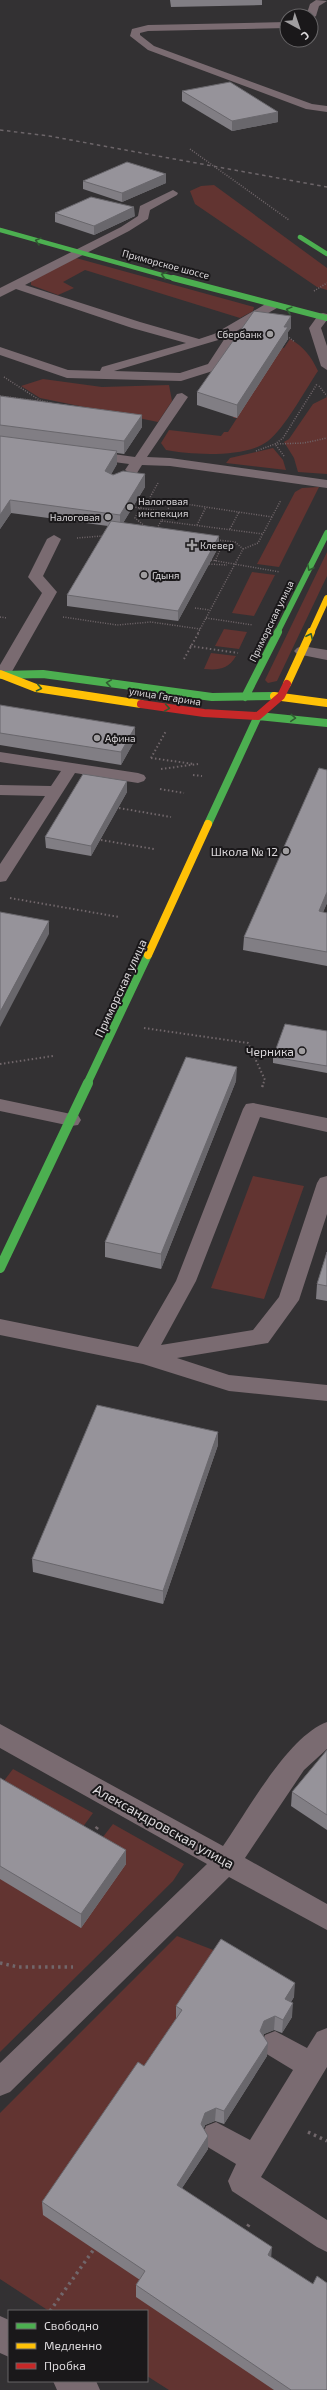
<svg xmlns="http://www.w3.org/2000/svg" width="327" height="2390" font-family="'Exo 2',sans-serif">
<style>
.green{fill:#623431}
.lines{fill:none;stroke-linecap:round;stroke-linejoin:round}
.path-far3{stroke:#71676b;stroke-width:1.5;stroke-dasharray:1 1.5;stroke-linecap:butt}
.path-far2{stroke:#71676b;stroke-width:2;stroke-dasharray:1.5 2.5;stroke-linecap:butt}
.path-far1{stroke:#71676b;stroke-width:2.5;stroke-dasharray:2 3;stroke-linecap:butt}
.path{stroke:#71676b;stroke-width:3.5;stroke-dasharray:2.5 4;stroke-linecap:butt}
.lane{fill:#7a6b71;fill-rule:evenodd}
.street{fill:#7a6b71;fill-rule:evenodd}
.fast-far3{stroke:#4caf50;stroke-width:4.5}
.fast-far2{stroke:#4caf50;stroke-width:6}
.fast-far1{stroke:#4caf50;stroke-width:8}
.fast{stroke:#4caf50;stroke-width:10}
.slow-far1{stroke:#ffc107;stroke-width:6}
.slow{stroke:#ffc107;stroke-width:8}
.jam{stroke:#c62828;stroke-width:8}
.rail{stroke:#6c6569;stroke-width:1.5;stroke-dasharray:3.5 3.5;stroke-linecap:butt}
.wall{fill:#817e84}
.shaded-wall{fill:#69676c}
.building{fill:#96939a;stroke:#69676c}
.oneway{stroke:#305c32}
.poi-dot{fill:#a09ea0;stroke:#1a181a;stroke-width:1.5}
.labels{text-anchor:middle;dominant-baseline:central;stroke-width:4;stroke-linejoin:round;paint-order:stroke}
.far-street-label{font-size:10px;fill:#dbd8db;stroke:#1a181a}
.far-poi-label{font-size:10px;fill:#dbd8db;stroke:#1a181a;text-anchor:start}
.poi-label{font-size:12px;fill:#dbd8db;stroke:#1a181a;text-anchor:end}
.street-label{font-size:12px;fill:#dbd8db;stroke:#1a181a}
.near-street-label{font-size:14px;fill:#dbd8db;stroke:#1a181a}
</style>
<rect width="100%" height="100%" fill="#333133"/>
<path class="green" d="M 214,185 L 327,268 L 327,290 L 317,287 L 195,204 L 190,191 L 201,186 Z
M 76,258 L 254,307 L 253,311 L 240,318 L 85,270 L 63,282 L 74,288 L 58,295 L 31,285 L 31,281 Z
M 290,339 C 304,347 311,356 318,371 C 305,390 285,428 268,441 C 246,458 192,455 166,450 L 161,443 L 169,430 L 221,436 L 224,432 L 228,432 L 237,418 L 233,418 L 238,410 L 242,410 L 278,348 L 284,348 Z
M 43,379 L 102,387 L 169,385 L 172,401 L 158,422 L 40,398 L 21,386 Z
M 327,397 L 327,474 L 298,472 L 294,458 L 284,442 L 289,439 L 313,404 Z
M 273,448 L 283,460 L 286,470 L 226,463 L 230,458 Z
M 319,487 L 279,567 L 257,564 L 295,492 L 302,488 Z
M 327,552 L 327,576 L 277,681 L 268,683 L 265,680 Z
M 252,572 L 275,575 L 254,616 L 232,613 Z
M 224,629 L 247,632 L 239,649 L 215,646 Z
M 211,653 L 236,656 C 228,670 218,670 204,669 Z
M 253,1176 L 304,1186 L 264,1299 L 211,1288 Z
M 13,1769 L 93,1813 L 77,1835 L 0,1786 Z
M 113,1824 L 184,1864 L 173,1881 L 0,2052 L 0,1879 L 126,1864 L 96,1846 Z
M 177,1936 L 221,1953 L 145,2283 L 274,2390 L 169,2390 L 147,2376 L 147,2311 L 49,2311 L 0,2279 L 0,2113 Z"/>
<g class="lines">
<path class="path-far3" d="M 190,149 L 289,220
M 314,291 L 327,283
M 287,336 L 295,342
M 4,377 L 41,401 L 52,403
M 319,386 L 327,396
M 0,396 L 38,401
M 256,451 L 275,444 L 283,438 L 317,384
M 284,456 L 275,444 L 304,443 L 327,438
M 158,483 L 149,499 L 143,502 L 140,508 L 167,512
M 149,499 L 172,502 L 156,530
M 172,502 L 272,517
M 133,507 L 140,508 L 135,518 L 146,527
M 162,521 L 263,534
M 197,525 L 206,507
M 230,529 L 239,512
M 77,538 L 102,536 L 107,529 L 110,529
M 243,549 L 258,543 L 281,500
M 211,560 L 280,572
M 215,561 L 221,548 L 218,548
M 209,564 L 227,565
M 195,608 L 210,610
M 0,617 L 7,618
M 63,617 L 117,625 L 151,622 L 200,629
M 206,618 L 253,625
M 198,633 L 243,549 L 235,542 L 218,540"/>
<path class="path-far2" d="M 190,646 L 238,653
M 184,659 L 199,632
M 151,758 L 194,764
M 151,758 L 166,731
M 161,769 L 198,764
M 193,775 L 202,776
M 160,789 L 184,793
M 119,808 L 171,817
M 101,840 L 154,849
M 10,898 L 119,917
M 144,1028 L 248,1043 L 265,1080 L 263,1084
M 0,1064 L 53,1056"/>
<path class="path-far1" d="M 262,1087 L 264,1083"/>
<path class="path" d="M 92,1834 L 100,1824
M 0,1963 L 18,1967 L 73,1967
M 308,2132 L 327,2141
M 244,2232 L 250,2223
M 50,2311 L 94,2249"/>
<path class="lane" d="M 316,0 L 327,1 L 319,6 L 316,16 L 311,19 L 311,16 L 306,16 L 310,4 Z
M 287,22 L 287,28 L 148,31 L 140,33 L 140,35 L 154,46 L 312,104 L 327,106 L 327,112 L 306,109 L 148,50 L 130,36 L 132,29 L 148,25 Z
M 173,190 L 178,193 L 177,195 L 150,210 L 148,219 L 129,231 L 25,285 L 140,322 L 199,339 L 214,334 L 269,302 L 277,302 L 279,305 L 277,308 L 226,337 L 234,337 L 236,340 L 216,370 L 181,381 L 67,378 L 0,355 L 0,347 L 68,370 L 100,371 L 102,367 L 186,343 L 132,328 L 16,289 L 0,297 L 0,288 L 121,227 L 138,216 L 140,206 ZM 225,338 L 208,364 L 180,373 L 114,371 Z
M 323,313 L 327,314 L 327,320 L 321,328 L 327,346 L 327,370 L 321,366 L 309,328 L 319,314 Z
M 182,393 L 188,397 L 147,457 L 170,458 L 327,480 L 327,488 L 170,466 L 142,465 L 137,473 L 132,474 L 125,470 L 129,464 L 91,459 L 84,455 L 91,451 L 135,457 L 177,394 Z
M 54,535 L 61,539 L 43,576 L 57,592 L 10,675 L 7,678 L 0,679 L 0,665 L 42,593 L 28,577 L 47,539 Z
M 302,646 L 327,650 L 327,660 L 297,654 L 294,651 L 297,648 Z
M 0,752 L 138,773 L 144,775 L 146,778 L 144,781 L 138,783 L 75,773 L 6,881 L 0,882 L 0,864 L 45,796 L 0,795 L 0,785 L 51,786 L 61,771 L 0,762 Z
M 0,1099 L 71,1114 L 78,1115 L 81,1120 L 78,1125 L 71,1126 L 0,1111 Z
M 253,1103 L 327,1118 L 327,1132 L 260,1117 L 196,1281 L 161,1345 L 253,1330 L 279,1297 L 317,1183 L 320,1178 L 327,1176 L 327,1214 L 299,1300 L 268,1343 L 177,1358 L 229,1375 L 327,1385 L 327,1401 L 229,1391 L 143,1364 L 0,1335 L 0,1319 L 138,1347 L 176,1281 L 243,1109 L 246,1104 Z
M 327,1722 L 327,1749 L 304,1770 L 245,1858 L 327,1904 L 327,1930 L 229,1877 L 10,2092 L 0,2096 L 0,2063 L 207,1864 L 0,1748 L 0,1724 L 223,1846 C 247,1812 288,1736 327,1722 Z
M 327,2028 L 327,2067 L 261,2177 L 327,2220 L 327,2252 L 317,2247 L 232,2191 L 228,2181 L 236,2164 L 206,2146 L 202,2136 L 206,2126 L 216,2122 L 250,2140 L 293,2070 L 265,2053 L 261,2044 L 265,2035 L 275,2031 L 307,2048 L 317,2032 Z"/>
<path class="street" d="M 0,2316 L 9,2320 L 9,2357 L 0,2353 Z
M 53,2381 L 96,2381 L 100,2390 L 57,2390 Z"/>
<path class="fast-far3" d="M 0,230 L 176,279
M 300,237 L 327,254"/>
<path class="fast-far2" d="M 173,278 L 327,318
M 277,633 L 327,533"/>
<path class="fast-far1" d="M 2,675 L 43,674 L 212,697 L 274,696
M 245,697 L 278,632
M 258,716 L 327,723
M 208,824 L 258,716
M 87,1084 L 148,955"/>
<path class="fast" d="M 0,1268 L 88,1083"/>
<path class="slow-far1" d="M 311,633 L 327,598"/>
<path class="slow" d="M 0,674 L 36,688 L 141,704
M 287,684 L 311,632
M 274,696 L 327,703
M 148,955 L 208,824"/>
<path class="jam" d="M 141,704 L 204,713 L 258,716 L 281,696 L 287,684"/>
<path class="rail" d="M 0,130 L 49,136 L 327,187"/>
</g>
<path class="wall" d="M 170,0 L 262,0 L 262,5 L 171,7 Z
M 182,91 L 278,112 L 278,122 L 232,131 L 182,101 Z
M 83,181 L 166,183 L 122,202 L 83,189 Z
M 55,213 L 135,216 L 94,235 L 55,222 Z
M 291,316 L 291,328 L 288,332 L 288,339 L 237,418 L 197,405 L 197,392 Z
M 0,396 L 142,415 L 142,427 L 124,454 L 117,453 L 117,464 L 111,474 L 145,487 L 123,523 L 219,546 L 178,621 L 67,606 L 67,595 L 108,526 L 11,513 L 0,529 Z
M 0,705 L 135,740 L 121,765 L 0,745 Z
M 327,770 L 327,903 L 323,912 L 327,913 L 327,966 L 243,950 L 244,937 Z
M 127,781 L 127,792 L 91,856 L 46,848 L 45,837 Z
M 327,1031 L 327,1073 L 273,1063 L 273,1057 Z
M 236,1081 L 161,1269 L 105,1257 L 105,1242 Z
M 327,1252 L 327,1301 L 316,1299 L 317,1284 Z
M 218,1445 L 163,1604 L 33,1572 L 32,1559 Z
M 327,1750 L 327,1830 L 291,1806 L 292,1792 Z
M 0,1778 L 126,1864 L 81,1928 L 0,1879 Z
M 294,1997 L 291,2002 L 292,2017 L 282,2033 L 274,2030 L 264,2034 L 263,2036 L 267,2056 L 224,2124 L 215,2121 L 205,2125 L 204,2128 L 208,2149 L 182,2188 L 271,2257 L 327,2390 L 274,2390 L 136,2297 L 136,2285 L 140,2280 L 43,2215 L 42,2202 L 144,2066 L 176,2019 L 176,2006 Z"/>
<path class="shaded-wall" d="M 278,112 L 278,122 L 232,131 L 232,121 Z
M 166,174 L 166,183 L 122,202 L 122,193 Z
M 134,207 L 135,216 L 94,235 L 94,226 Z
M 291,316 L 291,328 L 288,332 L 288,339 L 237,418 L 237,405 Z
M 142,415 L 142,427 L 124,454 L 124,441 Z
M 117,451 L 117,464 L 106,484 L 105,471 Z
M 145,474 L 145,487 L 120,528 L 120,515 Z
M 10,500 L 11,513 L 0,529 L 0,515 Z
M 219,536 L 219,546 L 178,621 L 178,611 Z
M 135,727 L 135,740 L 121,765 L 121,752 Z
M 127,781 L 127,792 L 91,856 L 91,846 Z
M 327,892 L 327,903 L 318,924 L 319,911 Z
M 49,921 L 49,934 L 0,1027 L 0,1012 Z
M 237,1067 L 236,1081 L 161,1269 L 161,1254 Z
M 218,1432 L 218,1445 L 163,1604 L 163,1591 Z
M 126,1850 L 126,1864 L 81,1928 L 81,1914 Z
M 295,1983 L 294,1997 L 284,2012 L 285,1999 Z
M 293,2003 L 292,2017 L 282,2033 L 283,2020 Z
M 275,2016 L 274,2030 L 264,2034 L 260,2045 L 260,2031 L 264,2021 Z
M 268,2043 L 267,2056 L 224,2124 L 224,2111 Z
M 216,2108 L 215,2121 L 205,2125 L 201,2137 L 201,2124 L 205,2113 Z
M 208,2136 L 208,2149 L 176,2197 L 177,2185 Z
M 272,2247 L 271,2260 L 268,2255 Z"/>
<path class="building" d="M 230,82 L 278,112 L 232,121 L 182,91 Z
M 127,162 L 166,174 L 122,193 L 83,181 Z
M 91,197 L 134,207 L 94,226 L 55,213 Z
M 254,311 L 291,316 L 284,327 L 288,327 L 237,405 L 197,392 Z
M 0,396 L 142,415 L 124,441 L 0,425 Z
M 0,436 L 117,451 L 105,471 L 113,475 L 123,471 L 145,474 L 120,515 L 10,500 L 0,515 Z
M 111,521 L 219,536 L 178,611 L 67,595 Z
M 0,705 L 135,727 L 121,752 L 0,733 Z
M 319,768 L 327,770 L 327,892 L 319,911 L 327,913 L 327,952 L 244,937 Z
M 83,774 L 127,781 L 91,846 L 45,837 Z
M 0,912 L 49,921 L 0,1012 Z
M 285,1024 L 327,1031 L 327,1066 L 273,1057 Z
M 186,1057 L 237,1067 L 161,1254 L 105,1242 Z
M 327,1252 L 327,1286 L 317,1284 Z
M 97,1405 L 218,1432 L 163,1591 L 32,1559 Z
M 327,1750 L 327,1815 L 292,1792 Z
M 0,1778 L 126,1850 L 81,1914 L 0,1866 Z
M 221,1939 L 295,1983 L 285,1999 L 293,2003 L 283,2020 L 275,2016 L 264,2021 L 260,2031 L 268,2043 L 224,2111 L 216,2108 L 205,2113 L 201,2124 L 208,2136 L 177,2185 L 272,2247 L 268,2255 L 313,2284 L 317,2276 L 327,2283 L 327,2390 L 291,2390 L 136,2285 L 145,2271 L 42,2202 L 138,2062 L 144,2066 L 182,2010 L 176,2006 Z"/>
<defs><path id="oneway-chevron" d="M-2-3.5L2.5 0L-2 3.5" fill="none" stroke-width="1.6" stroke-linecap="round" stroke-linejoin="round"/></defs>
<g class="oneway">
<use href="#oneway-chevron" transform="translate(38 241) rotate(-165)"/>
<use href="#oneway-chevron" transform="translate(164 275) rotate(-165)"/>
<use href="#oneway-chevron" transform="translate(289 310) rotate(-165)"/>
<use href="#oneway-chevron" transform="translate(310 568) rotate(117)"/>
<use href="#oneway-chevron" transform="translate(310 636) rotate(-65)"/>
<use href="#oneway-chevron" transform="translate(109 683) rotate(-172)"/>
<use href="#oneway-chevron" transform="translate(39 688) rotate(12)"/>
<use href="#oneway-chevron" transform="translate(167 708) rotate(9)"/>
<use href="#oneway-chevron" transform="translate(293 718) rotate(4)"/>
</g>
<g class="poi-dot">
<circle cx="270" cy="334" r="4"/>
<circle cx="130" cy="507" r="4"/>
<circle cx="108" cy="517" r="4"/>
<path d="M190 539h4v4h4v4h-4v4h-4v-4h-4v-4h4z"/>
<circle cx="144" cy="575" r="4"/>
<circle cx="97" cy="738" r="4"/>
<circle cx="286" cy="851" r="4"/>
<circle cx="302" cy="1051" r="4"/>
</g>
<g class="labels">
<g class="far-street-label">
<text transform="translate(166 264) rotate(15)">Приморское шоссе</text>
<text transform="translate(271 621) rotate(-64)">Приморская улица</text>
<text transform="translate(165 696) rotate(9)">улица Гагарина</text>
</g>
<g class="far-poi-label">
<text x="262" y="334" text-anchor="end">Сбербанк</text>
<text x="138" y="501">Налоговая<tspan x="138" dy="12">инспекция</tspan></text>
<text x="100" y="517" text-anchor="end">Налоговая</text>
<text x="200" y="545">Клевер</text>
<text x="152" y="575">Гдыня</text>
<text x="105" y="738">Афина</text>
</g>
<g class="poi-label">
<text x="278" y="851">Школа № 12</text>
<text x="294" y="1051">Черника</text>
</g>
<g class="street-label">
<text transform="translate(120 988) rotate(-65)">Приморская улица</text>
</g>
<g class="near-street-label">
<text transform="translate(164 1826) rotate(29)">Александровская улица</text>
</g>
</g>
<rect x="8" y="2310" width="140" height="72" fill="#1a181a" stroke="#676567"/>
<rect x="16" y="2323" width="20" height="6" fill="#4caf50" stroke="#676567"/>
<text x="44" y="2330" font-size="12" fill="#dbd8db">Свободно</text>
<rect x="16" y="2343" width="20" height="6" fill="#ffc107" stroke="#676567"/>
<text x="44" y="2350" font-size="12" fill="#dbd8db">Медленно</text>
<rect x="16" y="2363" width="20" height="6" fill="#c62828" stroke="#676567"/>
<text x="44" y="2370" font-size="12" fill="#dbd8db">Пробка</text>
<g transform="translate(299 28) rotate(140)"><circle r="19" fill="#1a181a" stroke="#676567"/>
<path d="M0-3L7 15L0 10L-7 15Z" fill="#a09ea0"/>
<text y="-6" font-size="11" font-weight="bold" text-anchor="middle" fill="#dbd8db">С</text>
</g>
</svg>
